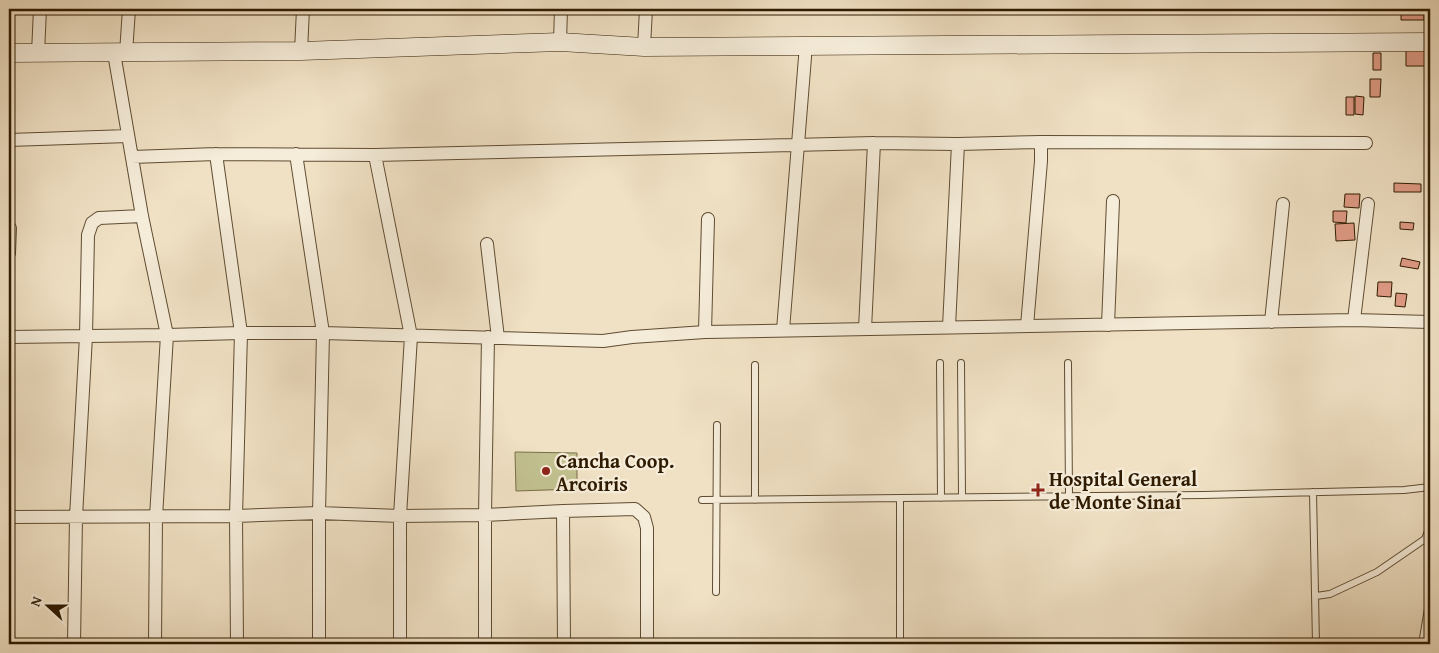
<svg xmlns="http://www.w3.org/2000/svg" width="1439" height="653" font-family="'Gentium Book Plus',serif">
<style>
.green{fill:#c2c08f;stroke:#786e48}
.building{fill:#e09b86;stroke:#2f1b01}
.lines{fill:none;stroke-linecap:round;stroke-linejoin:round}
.lane-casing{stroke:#5f4c32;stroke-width:8}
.street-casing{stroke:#5f4c32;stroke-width:14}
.secondary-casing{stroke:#2f1b01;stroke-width:19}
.lane{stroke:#f5ecd9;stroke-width:6}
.street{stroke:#f5ecd9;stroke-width:12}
.secondary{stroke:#f5ecd9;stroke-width:18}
.poi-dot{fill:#8f2418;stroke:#f5ecd9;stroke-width:2}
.labels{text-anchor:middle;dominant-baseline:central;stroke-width:4.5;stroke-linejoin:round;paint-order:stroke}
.poi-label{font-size:20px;font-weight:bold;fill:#2f1b01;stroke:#f5ecd9;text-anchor:start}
</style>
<rect width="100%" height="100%" fill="#f0e1c4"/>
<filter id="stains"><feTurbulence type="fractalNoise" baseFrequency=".004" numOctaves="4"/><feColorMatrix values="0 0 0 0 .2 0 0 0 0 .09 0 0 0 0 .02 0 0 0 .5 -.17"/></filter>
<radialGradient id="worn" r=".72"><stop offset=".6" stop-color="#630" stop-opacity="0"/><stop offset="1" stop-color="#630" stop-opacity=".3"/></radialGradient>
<path class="green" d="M 515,452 L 577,453 L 577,489 L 516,491 Z"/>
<path class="building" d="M 1401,9 L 1424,9 L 1424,20 L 1401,20 Z
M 1406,48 L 1430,48 L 1430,72 L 1430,66 L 1406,66 Z
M 1373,53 L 1381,53 L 1381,70 L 1373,70 Z
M 1370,79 L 1381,79 L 1380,97 L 1370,97 Z
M 1355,96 L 1364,97 L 1363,115 L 1355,114 Z
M 1346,97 L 1354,97 L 1354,115 L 1346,115 Z
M 1394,183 L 1421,184 L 1421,192 L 1394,192 Z
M 1345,194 L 1360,194 L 1359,208 L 1344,207 Z
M 1333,211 L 1347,211 L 1346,223 L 1333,222 Z
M 1400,222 L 1414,223 L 1413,230 L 1400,229 Z
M 1354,223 L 1355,240 L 1336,241 L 1335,224 Z
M 1402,258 L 1420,262 L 1418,269 L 1400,266 Z
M 1378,282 L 1392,282 L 1391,297 L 1377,296 Z
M 1396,293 L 1407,294 L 1405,307 L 1395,306 Z"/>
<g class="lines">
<g class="lane-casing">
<path id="lane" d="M 940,363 L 941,498
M 961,363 L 962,497
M 1068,363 L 1069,497
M 755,365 L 755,500
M 1429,488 L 1430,504
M 1313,492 L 1316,644
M 900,499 L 900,644
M 702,500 L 1204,495 L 1404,490 L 1430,487
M 1425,539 L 1430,545
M 716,592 L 717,425
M 1316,596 L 1330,594 L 1377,572 L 1425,539 L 1430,526
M 1422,644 L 1430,597"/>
</g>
<g class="street-casing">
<path id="street" d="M 560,42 L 561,9
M 644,47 L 646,9
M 301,51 L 303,9
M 38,53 L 40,9
M 114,53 L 142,216 L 167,335 L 156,517 L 155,644
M 126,53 L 129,9
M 9,140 L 128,136
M 216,154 L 241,333 L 236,516 L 237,644
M 296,154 L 323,333 L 319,513 L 319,644
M 375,155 L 411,336 L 400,516 L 400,644
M 132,157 L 216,154 L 375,155 L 874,143 L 958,144 L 1041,142 L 1366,143
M 487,244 L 498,338
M 9,253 L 10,228
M 1354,320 L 1368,204
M 1271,322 L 1283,204
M 1108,325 L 1113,201
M 1027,326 L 1041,161 L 1041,142
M 949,327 L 958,144
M 865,329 L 874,143
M 783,330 L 806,45
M 705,332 L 708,219
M 9,337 L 167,335 L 241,333 L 323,333 L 603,341 L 632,337 L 705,332 L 1354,320 L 1430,322
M 563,511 L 564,644
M 9,517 L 236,516 L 319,513 L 400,516 L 485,515 L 563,511 L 635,509 L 644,517 L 647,528 L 647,644
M 74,644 L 76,517 L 86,336 L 88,235 L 92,223 L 99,218 L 142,216
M 485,644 L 485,515 L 488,337"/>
</g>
<g class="secondary-casing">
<path id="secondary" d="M 9,53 L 301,51 L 560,42 L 644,47 L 1430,42"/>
</g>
<use href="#lane" class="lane"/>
<use href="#street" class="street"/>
<use href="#secondary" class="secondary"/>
</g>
<g class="poi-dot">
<circle cx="546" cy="471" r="5"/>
<path d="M1035.5 482.5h5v5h5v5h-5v5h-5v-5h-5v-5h5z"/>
</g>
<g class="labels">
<g class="poi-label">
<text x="556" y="460">Cancha Coop.<tspan x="556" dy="23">Arcoiris</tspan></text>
<text x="1049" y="478">Hospital General<tspan x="1049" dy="23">de Monte Sinaí</tspan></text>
</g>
</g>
<rect width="1439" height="653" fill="none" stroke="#f0e1c4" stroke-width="30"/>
<rect x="10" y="10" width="1419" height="633" fill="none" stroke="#2f1b01" stroke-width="2.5"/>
<rect x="15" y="15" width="1409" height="623" fill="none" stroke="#2f1b01"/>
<g transform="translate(48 606) rotate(291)" stroke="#f5ecd9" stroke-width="4" paint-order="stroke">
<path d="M0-4L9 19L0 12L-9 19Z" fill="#2f1b01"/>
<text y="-8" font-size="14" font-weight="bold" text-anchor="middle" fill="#2f1b01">N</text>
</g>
<rect width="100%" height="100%" filter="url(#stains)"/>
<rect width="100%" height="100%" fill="url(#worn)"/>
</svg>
